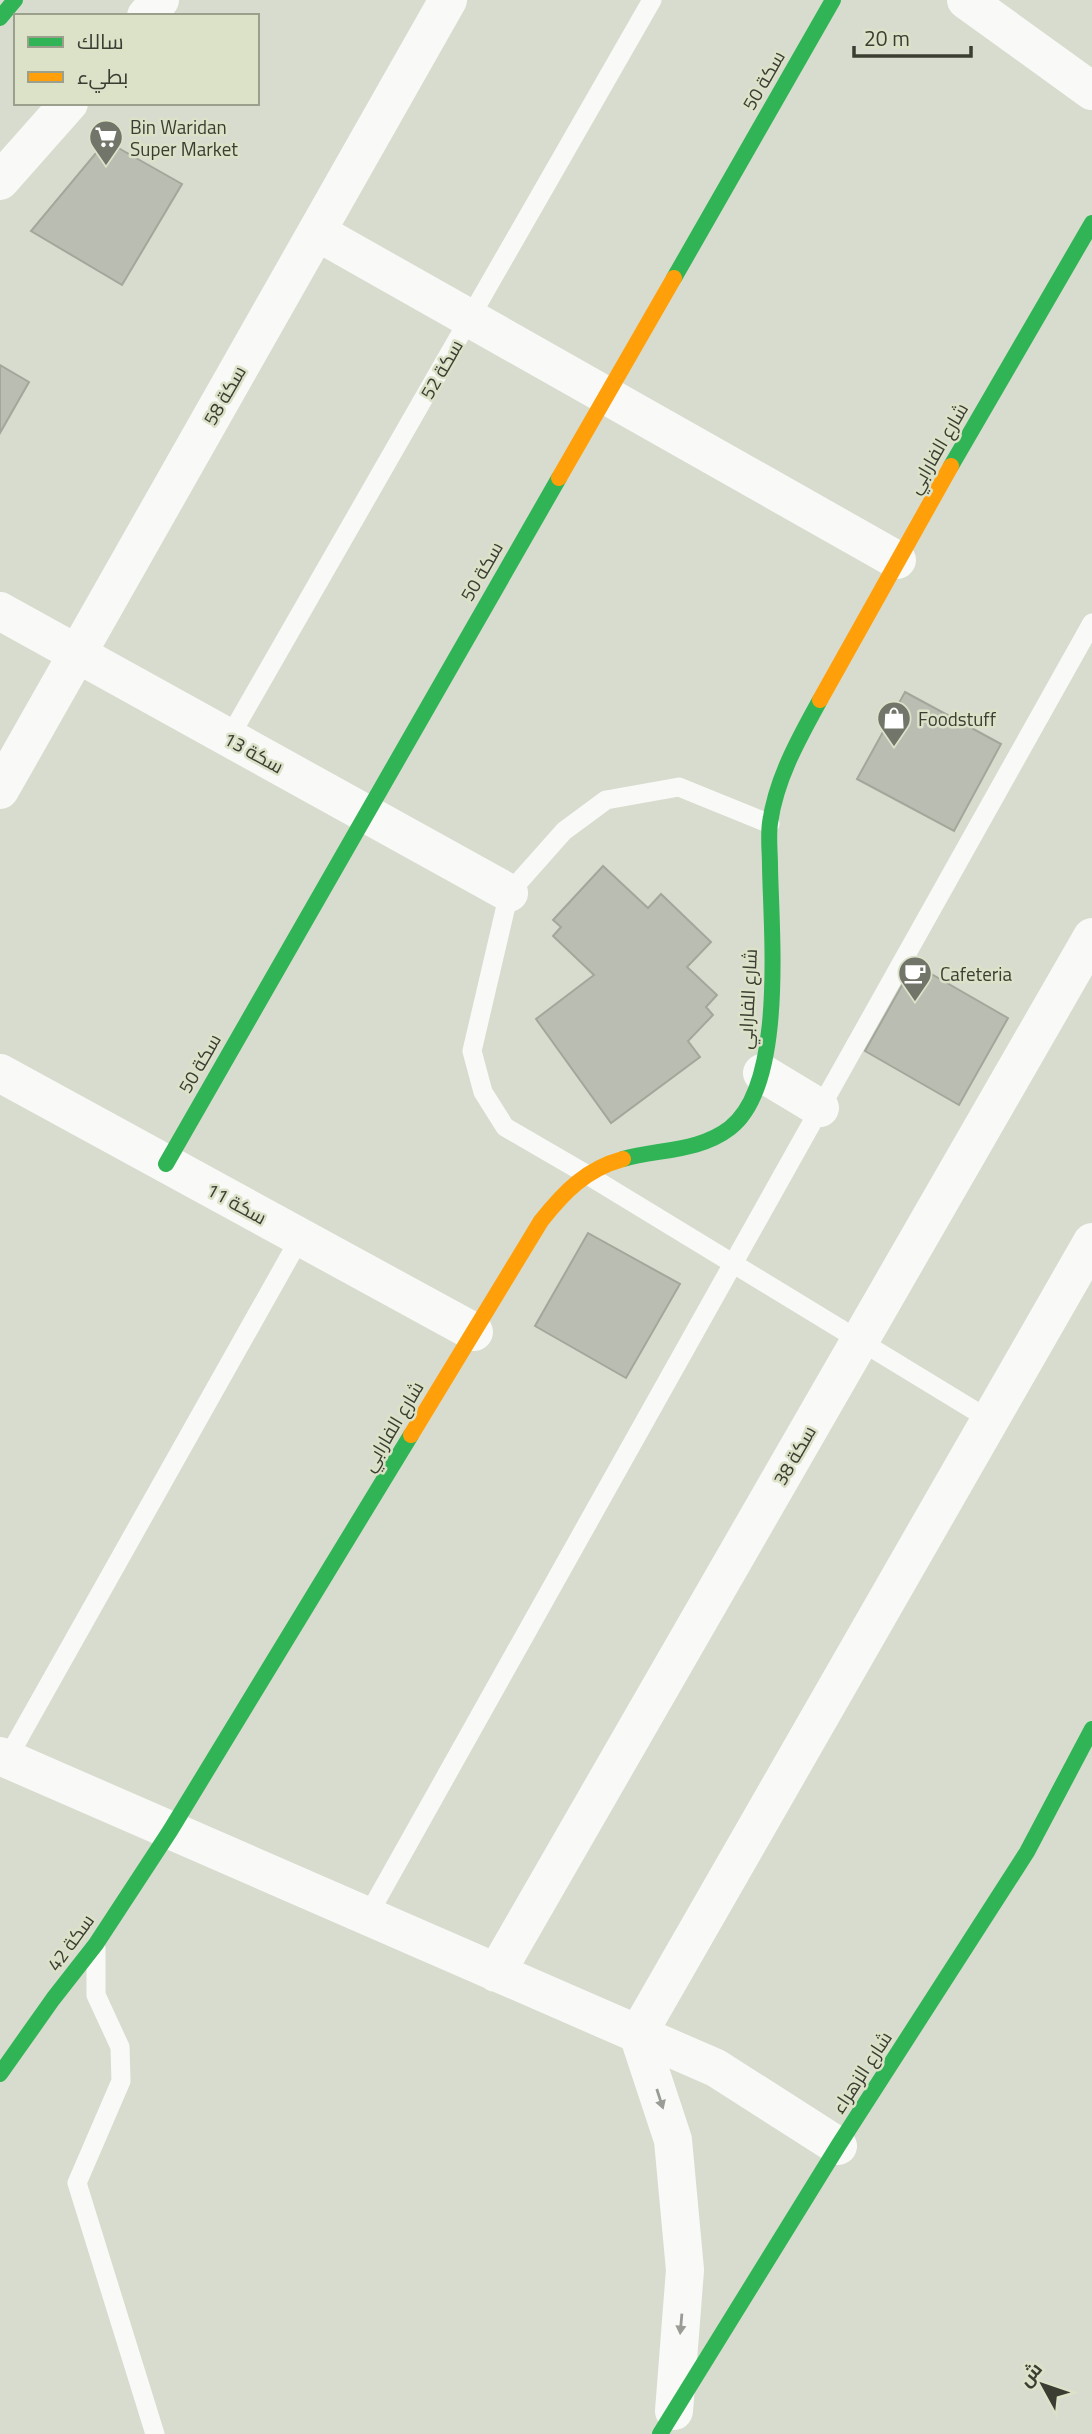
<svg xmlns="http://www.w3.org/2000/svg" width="1092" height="2434" font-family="'Titillium Web',Cairo,sans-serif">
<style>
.building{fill:#babdb2;stroke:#a3a79b;stroke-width:2}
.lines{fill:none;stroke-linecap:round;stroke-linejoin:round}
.lane{stroke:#f9faf8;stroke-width:19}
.street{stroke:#f9faf8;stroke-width:38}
.fast{stroke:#30b455;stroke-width:16}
.slow{stroke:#ff9f0a;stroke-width:16}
.oneway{fill:#9a9c96}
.labels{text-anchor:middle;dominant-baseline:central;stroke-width:5;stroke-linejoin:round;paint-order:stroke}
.street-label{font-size:19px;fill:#3b3d33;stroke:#dbe2c8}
.poi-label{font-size:19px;fill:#3b3d33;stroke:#dbe2c8;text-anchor:start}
</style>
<rect width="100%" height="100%" fill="#d8dcce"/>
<path class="building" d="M 106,141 L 182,184 L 122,285 L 31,231 Z
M 0,365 L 29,382 L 0,433 Z
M 905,692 L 1001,744 L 954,831 L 857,779 Z
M 603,866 L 648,908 L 661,894 L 711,942 L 687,967 L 717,995 L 706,1007 L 713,1015 L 688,1041 L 700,1057 L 611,1123 L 536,1019 L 594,975 L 553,936 L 561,927 L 553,920 Z
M 914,964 L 1008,1018 L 959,1105 L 865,1051 Z
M 588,1233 L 680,1284 L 626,1378 L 535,1326 Z"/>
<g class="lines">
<path class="lane" d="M 229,738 L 652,0
M 770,824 L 679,787 L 606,800 L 564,831 L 509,893 L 472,1051 L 483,1092 L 505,1127 L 586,1174 L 990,1420
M 7,1759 L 300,1238
M 367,1917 L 1092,623
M 96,1948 L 96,1995 L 120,2047 L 121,2081 L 77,2183 L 155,2434"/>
<path class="street" d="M 966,0 L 1092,91
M 146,16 L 160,0
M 0,181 L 69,103
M 317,232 L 897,560
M 0,611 L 509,893
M 0,790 L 448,0
M 0,1073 L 474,1332
M 762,1073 L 820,1108
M 0,1756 L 716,2068 L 838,2146
M 496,1973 L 1092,937
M 674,2411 L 685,2270 L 673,2140 L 638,2034 L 1092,1242"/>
<path class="fast" d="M 0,18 L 15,0
M 674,278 L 833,0
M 951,466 L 1092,223
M 623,1159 C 658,1149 699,1152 730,1128 C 786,1085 771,931 770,866 C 770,852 768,837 770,823 C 776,779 799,738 820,700
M 166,1164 L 559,478
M 0,2074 L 53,1999 L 96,1944 L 170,1831 L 411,1435
M 660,2434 L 838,2146 L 1027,1852 L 1092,1729"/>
<path class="slow" d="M 559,478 L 674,278
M 820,700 L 951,466
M 411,1435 L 541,1221 C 564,1192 586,1169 623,1159"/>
</g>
<defs><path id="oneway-solid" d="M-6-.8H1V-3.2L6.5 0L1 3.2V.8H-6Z" transform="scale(1.75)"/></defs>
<g class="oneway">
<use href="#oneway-solid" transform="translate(660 2099) rotate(72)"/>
<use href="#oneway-solid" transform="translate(681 2324) rotate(95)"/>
</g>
<defs>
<g id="supermarket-pin" transform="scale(1.75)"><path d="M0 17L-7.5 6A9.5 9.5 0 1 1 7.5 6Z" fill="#727569" stroke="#dbe2c8"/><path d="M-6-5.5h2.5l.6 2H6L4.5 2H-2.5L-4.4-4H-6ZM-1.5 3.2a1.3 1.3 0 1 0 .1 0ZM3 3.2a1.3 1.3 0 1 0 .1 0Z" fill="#fff"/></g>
<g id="shop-pin" transform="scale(1.75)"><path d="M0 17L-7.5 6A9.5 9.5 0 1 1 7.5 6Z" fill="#727569" stroke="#dbe2c8"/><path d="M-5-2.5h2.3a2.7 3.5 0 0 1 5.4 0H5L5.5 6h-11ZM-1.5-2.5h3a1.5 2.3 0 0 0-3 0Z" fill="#fff"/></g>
<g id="cafe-pin" transform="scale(1.75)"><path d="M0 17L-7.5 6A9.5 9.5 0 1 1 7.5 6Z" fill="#727569" stroke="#dbe2c8"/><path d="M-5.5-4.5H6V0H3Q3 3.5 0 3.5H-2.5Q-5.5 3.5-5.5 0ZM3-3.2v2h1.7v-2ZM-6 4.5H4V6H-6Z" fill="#fff"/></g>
</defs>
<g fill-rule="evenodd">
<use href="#supermarket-pin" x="106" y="137"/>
<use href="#shop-pin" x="894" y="718"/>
<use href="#cafe-pin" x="915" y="973"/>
</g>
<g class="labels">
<g class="street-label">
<text transform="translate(763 80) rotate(-60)">سكة 50</text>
<text transform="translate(441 369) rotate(-60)">سكة 52</text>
<text transform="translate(224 395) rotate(-60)">سكة 58</text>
<text transform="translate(937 448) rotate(-60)">شارع الفارابي</text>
<text transform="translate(481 571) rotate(-60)">سكة 50</text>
<text transform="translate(254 752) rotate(29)">سكة 13</text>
<text transform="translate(747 999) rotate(-87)">شارع الفارابي</text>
<text transform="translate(199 1063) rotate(-60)">سكة 50</text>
<text transform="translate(237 1203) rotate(29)">سكة 11</text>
<text transform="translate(392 1426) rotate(-59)">شارع الفارابي</text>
<text transform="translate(794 1455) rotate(-60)">سكة 38</text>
<text transform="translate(70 1942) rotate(-54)">سكة 42</text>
<text transform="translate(861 2072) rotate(-57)">شارع الزهراء</text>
</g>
<g class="poi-label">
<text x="130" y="126">Bin Waridan<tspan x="130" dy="22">Super Market</tspan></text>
<text x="918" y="718">Foodstuff</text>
<text x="940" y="973">Cafeteria</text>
</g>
</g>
<rect x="14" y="14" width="245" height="91" fill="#dbe2c8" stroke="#9ba08c" stroke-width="2"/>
<rect x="28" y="37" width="35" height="10" fill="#30b455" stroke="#9ba08c" stroke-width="2"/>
<text x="77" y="49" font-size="21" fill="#3b3d33">سالك</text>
<rect x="28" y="72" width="35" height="10" fill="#ff9f0a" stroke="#9ba08c" stroke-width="2"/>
<text x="77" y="84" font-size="21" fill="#3b3d33">بطيء</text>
<g transform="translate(1043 2385) rotate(310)" stroke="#dbe2c8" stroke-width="5" paint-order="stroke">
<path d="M0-5L12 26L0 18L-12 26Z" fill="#3b3d33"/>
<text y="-10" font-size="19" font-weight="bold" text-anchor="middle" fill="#3b3d33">ش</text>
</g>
<path d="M854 46v10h117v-10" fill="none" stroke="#3b3d33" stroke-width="3.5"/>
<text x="864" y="46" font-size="21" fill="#3b3d33" stroke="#dbe2c8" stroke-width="5" paint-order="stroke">20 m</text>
</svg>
